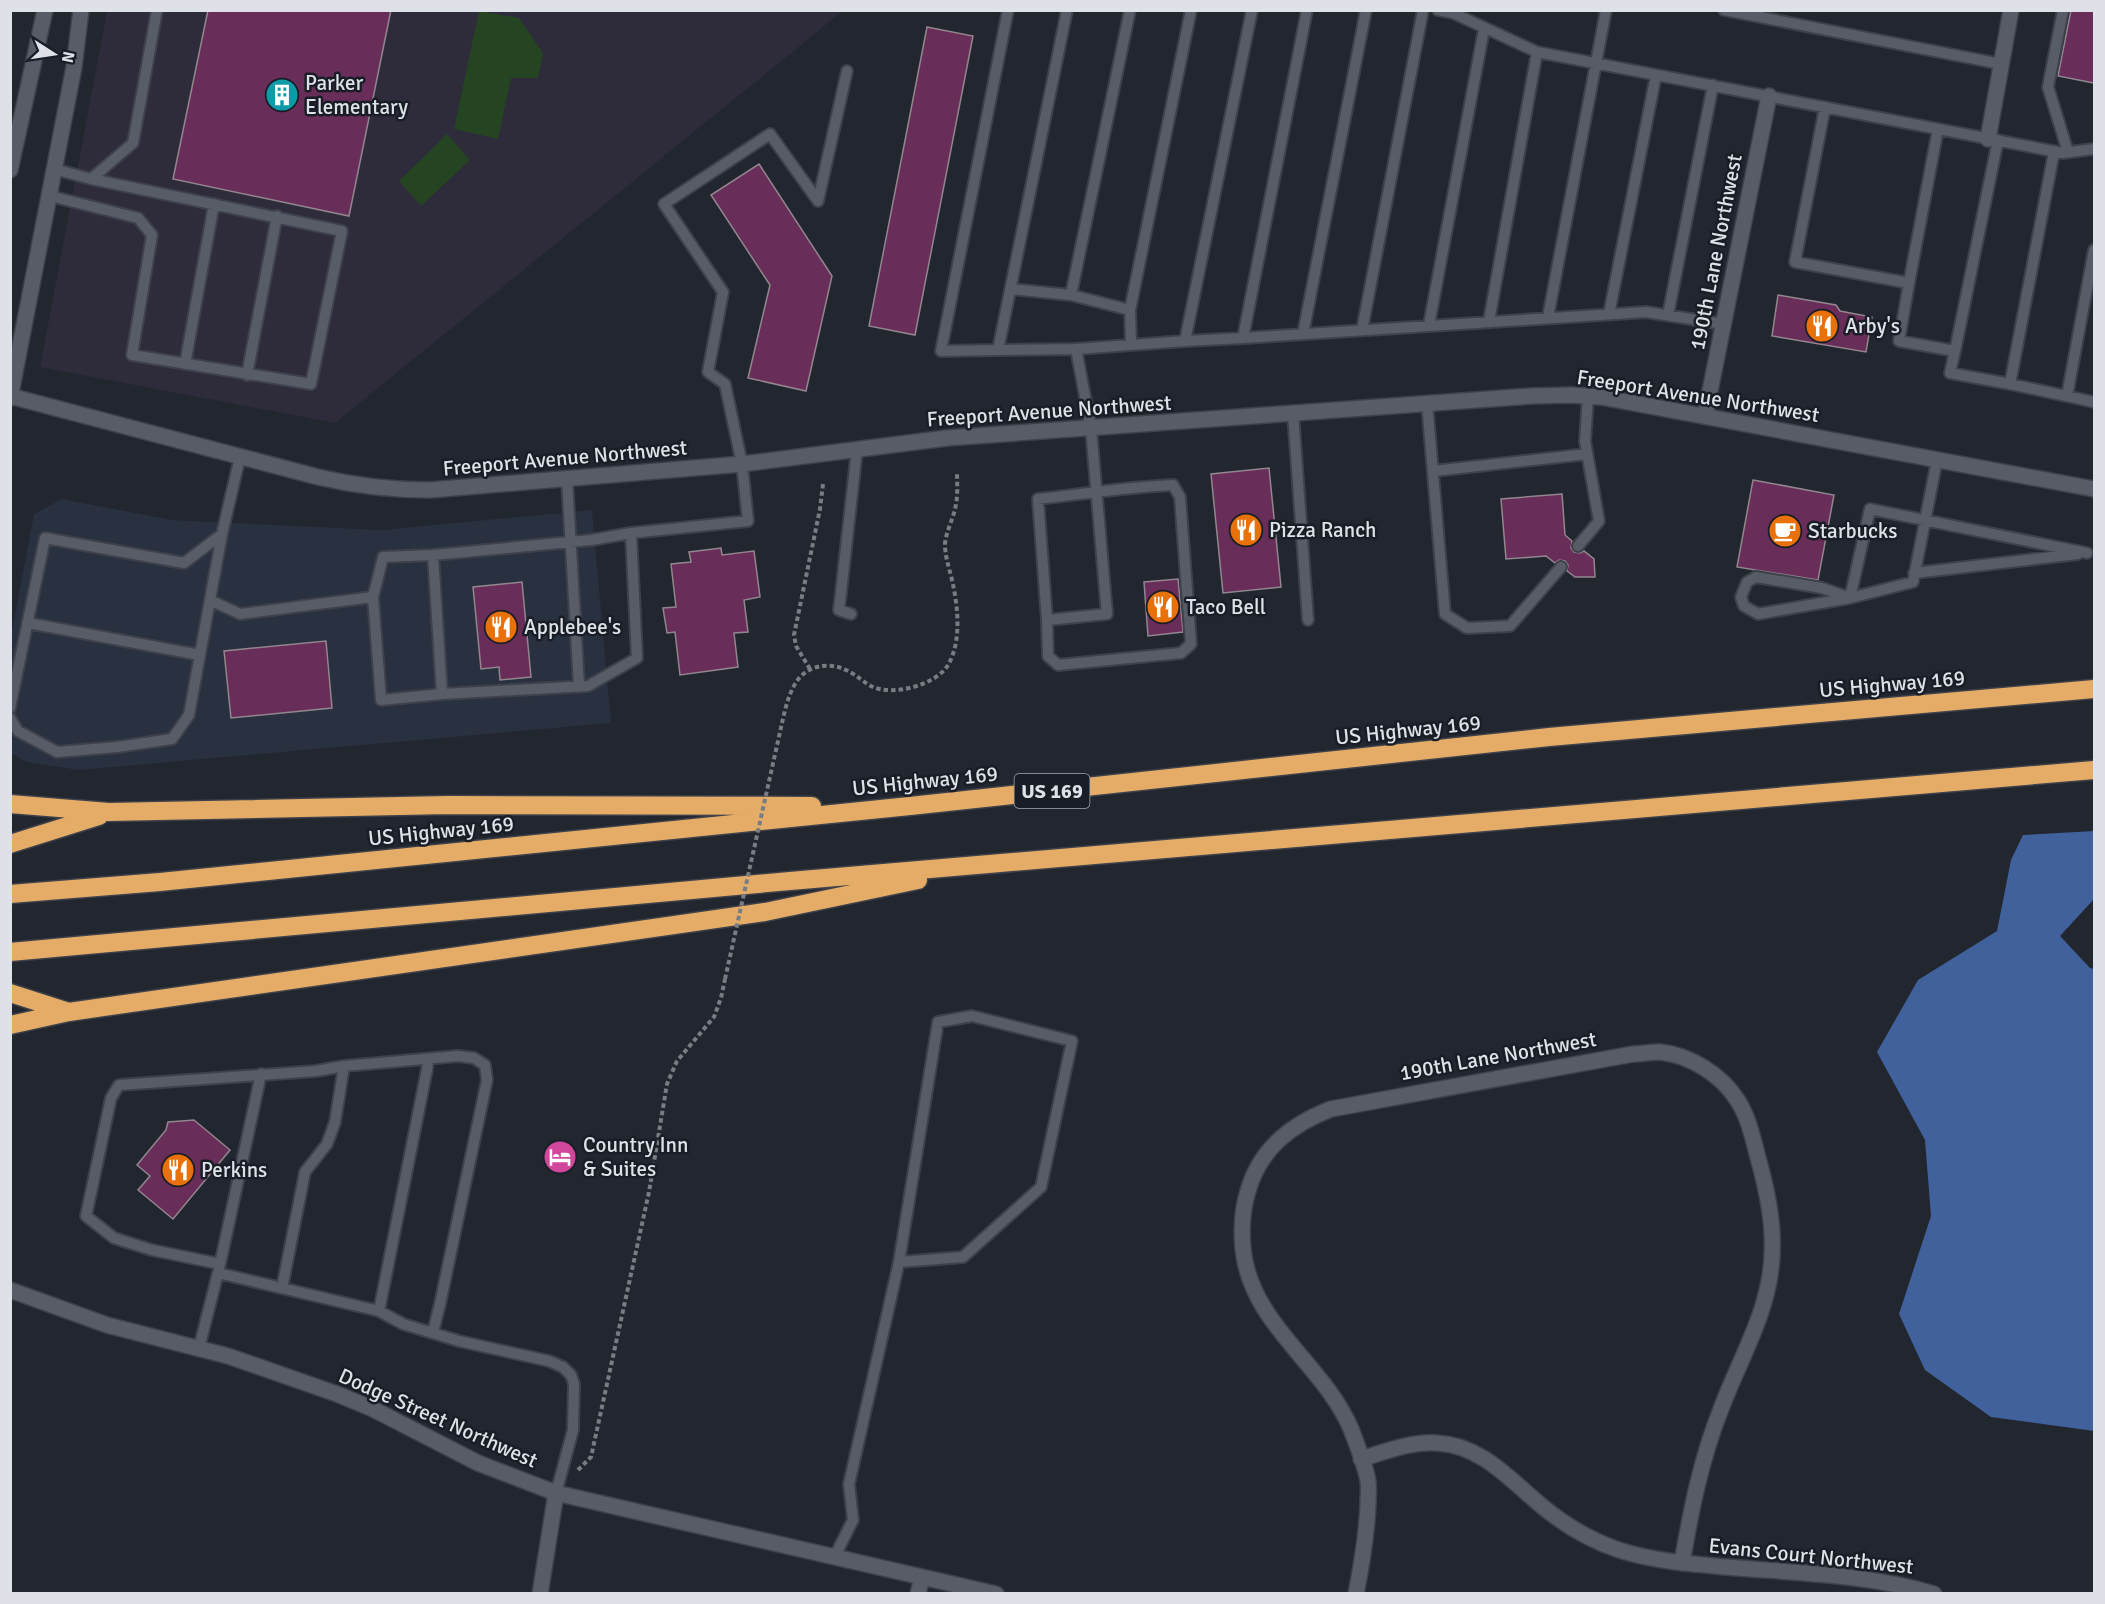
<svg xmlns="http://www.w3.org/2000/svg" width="2105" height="1604" font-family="Signika,sans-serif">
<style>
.built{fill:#29303f}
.education{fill:#2e2b3b}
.green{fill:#254421}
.water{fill:#41619d}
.building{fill:#692d59;stroke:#92868e;stroke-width:1.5}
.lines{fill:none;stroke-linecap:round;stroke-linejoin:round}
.service-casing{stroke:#3e4149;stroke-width:14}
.minor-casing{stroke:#3e4149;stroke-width:18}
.tertiary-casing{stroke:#3e4149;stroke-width:18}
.motorway-casing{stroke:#3e4149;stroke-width:21}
.path{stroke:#787c83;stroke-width:4;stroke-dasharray:4.5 3;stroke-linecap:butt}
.service{stroke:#585c67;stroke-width:10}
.minor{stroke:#585c67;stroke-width:15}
.tertiary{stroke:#585c67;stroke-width:15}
.motorway{stroke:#e5ac67;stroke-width:18}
.path-bridge{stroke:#787c83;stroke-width:4;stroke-dasharray:4.5 3;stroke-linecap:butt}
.labels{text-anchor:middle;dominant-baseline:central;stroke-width:5;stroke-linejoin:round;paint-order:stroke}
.shield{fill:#191d26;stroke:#a3a6ad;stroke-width:1.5}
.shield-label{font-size:20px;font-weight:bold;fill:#dee1e7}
.poi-label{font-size:21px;fill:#dee1e7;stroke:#191d26;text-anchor:start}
.street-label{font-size:21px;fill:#dee1e7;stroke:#191d26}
</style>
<rect width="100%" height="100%" fill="#22262f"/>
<path class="built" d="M 62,499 L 172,520 L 382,530 L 592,510 L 611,723 L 79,770 L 26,762 L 11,753 L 11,636 L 34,514 Z"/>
<path class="education" d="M 107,11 L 843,11 L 335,423 L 40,367 Z"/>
<path class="green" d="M 479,11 L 519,18 L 543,53 L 538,78 L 511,78 L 498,139 L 454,129 Z
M 447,134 L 470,160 L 421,206 L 399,181 Z"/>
<path class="water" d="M 2094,831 L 2094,899 L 2060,936 L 2090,968 L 2094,969 L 2094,1431 L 1991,1417 L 1925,1370 L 1899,1314 L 1931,1216 L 1925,1140 L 1877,1052 L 1918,980 L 1997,931 L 2011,860 L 2023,835 Z"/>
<path class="building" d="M 208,10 L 391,10 L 349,216 L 173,179 Z
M 2071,10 L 2094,10 L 2094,83 L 2058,76 Z
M 927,27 L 973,36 L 915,335 L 869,326 Z
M 759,164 L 832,276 L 806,391 L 748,378 L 770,285 L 711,195 Z
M 1778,295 L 1836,305 L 1840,311 L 1872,317 L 1866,352 L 1772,336 Z
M 1269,468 L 1281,587 L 1223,593 L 1211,474 Z
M 1753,480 L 1834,495 L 1818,580 L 1737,567 Z
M 1562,494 L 1565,535 L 1572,541 L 1571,548 L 1574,552 L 1580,553 L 1584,551 L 1594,559 L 1595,577 L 1575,577 L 1567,571 L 1568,565 L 1565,561 L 1559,560 L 1555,563 L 1546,556 L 1506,559 L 1501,499 Z
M 721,548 L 722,555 L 754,551 L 760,597 L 744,600 L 748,632 L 734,633 L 738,667 L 680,675 L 675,632 L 667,633 L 663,608 L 676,607 L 671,564 L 691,562 L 689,552 Z
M 1178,579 L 1183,632 L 1148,636 L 1144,582 Z
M 522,582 L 531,677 L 500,680 L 499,667 L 481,669 L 473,587 Z
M 326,641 L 332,708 L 231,718 L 224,651 Z
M 194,1120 L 230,1150 L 173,1219 L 138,1190 L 150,1176 L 137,1165 L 166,1130 L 168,1122 Z"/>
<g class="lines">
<g class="service-casing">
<path id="service" d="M 1438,10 L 1453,13 L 1537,52 L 2063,153 L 2094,149
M 1724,10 L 2001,64
M 2063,10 L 2048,87 L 2068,152
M 1825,107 L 1795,262 L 1909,283 L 1899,341 L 1955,351 L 1950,373 L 2010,384
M 2054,152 L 2010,384 L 2094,402
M 91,179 L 133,143 L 157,10
M 50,196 L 138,218 L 152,235 L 132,355 L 311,384 L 342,231 L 91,179 L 54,169
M 1909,283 L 1938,129
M 1011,289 L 1071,295 L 1130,10
M 1071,295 L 1130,310 L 1191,10
M 1130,310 L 1131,345
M 1609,314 L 1656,75
M 1668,315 L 1713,85
M 1548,317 L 1606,10
M 1489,321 L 1537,52
M 1429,325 L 1484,29
M 1362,330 L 1423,10
M 1303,334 L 1366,10
M 1243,338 L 1646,312 L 1723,324
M 1185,341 L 1243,338 L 1307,10
M 1076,349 L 1185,341 L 1252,10
M 998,350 L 941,351 L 1008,10
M 1955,351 L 1998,140
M 185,364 L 214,204
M 247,375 L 277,216
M 2067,396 L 2094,250
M 1427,403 L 1445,614 L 1467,628 L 1510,626 L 1561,567
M 1293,413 L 1308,620
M 1433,471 L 1587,454
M 567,479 L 579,686
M 631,533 L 748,521 L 742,464 L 725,384 L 708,372 L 723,292 L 664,204 L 770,134 L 818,201 L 847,71
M 1578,546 L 1599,521 L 1585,441 L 1588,396
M 433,555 L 591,540 L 631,533 L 637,658 L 588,686 L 442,694
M 1914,573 L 2078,554
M 1850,598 L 1822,588 L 1756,577 L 1747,582 L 1741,597 L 1744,606 L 1758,614 L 1850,598 L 1913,582 L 1937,460
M 1850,598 L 1870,509 L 2087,553
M 210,600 L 240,614 L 373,597 L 381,700 L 442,694 L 433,555 L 383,557 L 373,597
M 851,614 L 839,610 L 857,450
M 1047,620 L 1048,656 L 1058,665 L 1181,653 L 1191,644 L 1180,497 L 1173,485 C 1128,487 1083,494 1038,499 L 1047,620 L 1107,614 L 1091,428 L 1076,349 L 998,350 L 1067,10
M 28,623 L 200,655
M 10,708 L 45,538 L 184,563 L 222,534
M 10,718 L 18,731 L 57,752 L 117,747 L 172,739 L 189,715 L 222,534 L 240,457
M 220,1264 L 152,1250 L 114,1238 L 86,1216 L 111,1098 L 119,1085 L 316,1071 L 344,1066 L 458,1056 L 474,1058 L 485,1065 L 487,1080 L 440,1304 L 433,1332
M 219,1269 L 261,1074
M 282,1288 L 305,1172 L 327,1144 L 335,1122 L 344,1066
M 379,1311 L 429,1059
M 199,1348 L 218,1273 L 379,1311 L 403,1324 L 459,1341 L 549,1361 L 563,1367 L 571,1375 L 574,1384 L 573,1430 L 556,1493
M 835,1556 L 853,1520 L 849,1484 L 899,1262 L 938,1022 L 972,1016 L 1072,1041 L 1041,1187 L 963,1257 L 899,1262"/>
</g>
<g class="minor-casing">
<path id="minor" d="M 1988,139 L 2011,10
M 1705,416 L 1769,96
M 10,1290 L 107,1325 L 228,1356 L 337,1394 L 373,1409 L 478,1463 L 556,1493 L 996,1594
M 1361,1459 C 1384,1452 1412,1441 1437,1443 C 1482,1445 1511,1481 1543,1507 C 1565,1525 1592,1541 1619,1550 C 1653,1561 1690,1564 1726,1567 C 1795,1573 1868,1574 1934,1594
M 540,1594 L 556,1493
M 918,1594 L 922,1577
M 1356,1594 C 1362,1563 1367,1534 1368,1504 C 1368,1496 1369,1488 1368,1481 C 1365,1464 1357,1445 1351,1429 C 1323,1363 1251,1325 1243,1249 C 1241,1229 1242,1210 1248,1191 C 1260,1148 1292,1124 1331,1109 L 1633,1054 C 1641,1054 1651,1052 1660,1052 C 1690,1055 1722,1075 1738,1101 C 1750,1120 1754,1144 1760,1165 C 1771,1206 1777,1245 1768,1286 C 1760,1326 1735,1371 1721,1409 C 1701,1459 1691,1510 1682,1563"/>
</g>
<g class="tertiary-casing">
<path id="tertiary" d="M 10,170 L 45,10
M 10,396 L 318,477 C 356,486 392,490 430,490 L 742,464 L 947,438 L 1531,396 L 1571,395 L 1601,397 L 2094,489
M 10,398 L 74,67 L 81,10"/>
</g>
<g class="motorway-casing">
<path id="motorway" d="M 10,804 L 109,812 L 448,805 L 812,806
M 10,844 L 99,816
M 10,894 L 160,882 L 910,806 L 1549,737 L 2094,689
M 10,952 L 790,881 L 2094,770
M 10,993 L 69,1012
M 10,1025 L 69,1012 L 765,912 L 918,880"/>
</g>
<path class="path" d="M 810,669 L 796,646 L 794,635 L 820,509 L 823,484
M 782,723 C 785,710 788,696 795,684 C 805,666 828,661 846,670 C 856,674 864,683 873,687 C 894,696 936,685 948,665 C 962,641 958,606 952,580 C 949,567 945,557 945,544 C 946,531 954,518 956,504 C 958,494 957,483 957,472
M 578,1470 L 591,1457 L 649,1192 L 667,1084 L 677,1061 L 714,1017 L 721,998 L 725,979"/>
<use href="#service" class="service"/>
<use href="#minor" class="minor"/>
<use href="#tertiary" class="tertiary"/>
<use href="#motorway" class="motorway"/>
<path class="path-bridge" d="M 725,979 L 782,723"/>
</g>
<defs>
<g id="building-disc" transform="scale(1.725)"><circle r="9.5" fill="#0f9aa8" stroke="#191d26"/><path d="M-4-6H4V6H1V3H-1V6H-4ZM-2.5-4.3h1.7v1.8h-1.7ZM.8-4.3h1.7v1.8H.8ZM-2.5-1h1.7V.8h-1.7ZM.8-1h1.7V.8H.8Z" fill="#fff"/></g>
<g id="restaurant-disc" transform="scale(1.725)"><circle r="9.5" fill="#e8710a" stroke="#191d26"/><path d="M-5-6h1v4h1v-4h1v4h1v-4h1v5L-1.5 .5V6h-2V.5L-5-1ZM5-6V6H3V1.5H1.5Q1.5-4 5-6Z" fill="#fff"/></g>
<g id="cafe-disc" transform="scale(1.725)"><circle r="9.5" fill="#e8710a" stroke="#191d26"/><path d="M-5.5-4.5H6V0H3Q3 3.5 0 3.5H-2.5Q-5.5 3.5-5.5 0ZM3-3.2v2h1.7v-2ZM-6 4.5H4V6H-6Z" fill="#fff"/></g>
<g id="hotel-disc" transform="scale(1.725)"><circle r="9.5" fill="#d1479c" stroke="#191d26"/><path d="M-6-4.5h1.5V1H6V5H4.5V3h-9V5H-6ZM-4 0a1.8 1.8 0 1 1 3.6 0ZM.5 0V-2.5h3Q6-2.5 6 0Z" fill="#fff"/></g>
</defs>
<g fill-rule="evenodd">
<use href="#building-disc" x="282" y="95"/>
<use href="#restaurant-disc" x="1822" y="326"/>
<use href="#restaurant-disc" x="1246" y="530"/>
<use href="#cafe-disc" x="1785" y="531"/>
<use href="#restaurant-disc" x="1163" y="607"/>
<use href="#restaurant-disc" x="501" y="627"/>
<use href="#hotel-disc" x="560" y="1157"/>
<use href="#restaurant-disc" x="178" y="1170"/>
</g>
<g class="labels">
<rect class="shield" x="1014.5" y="774" width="75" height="34" rx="4.5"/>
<g class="shield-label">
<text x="1052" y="791">US 169</text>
</g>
<g class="poi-label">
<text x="305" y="83">Parker<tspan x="305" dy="24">Elementary</tspan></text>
<text x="1845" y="326">Arby's</text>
<text x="1269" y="530">Pizza Ranch</text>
<text x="1808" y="531">Starbucks</text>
<text x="1186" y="607">Taco Bell</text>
<text x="524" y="627">Applebee's</text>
<text x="583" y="1145">Country Inn<tspan x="583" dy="24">&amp; Suites</tspan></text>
<text x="201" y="1170">Perkins</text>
</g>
<g class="street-label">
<text transform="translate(1716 252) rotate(-79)">190th Lane Northwest</text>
<text transform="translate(1698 396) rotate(9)">Freeport Avenue Northwest</text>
<text transform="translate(1049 411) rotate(-4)">Freeport Avenue Northwest</text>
<text transform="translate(565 458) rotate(-5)">Freeport Avenue Northwest</text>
<text transform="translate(1892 684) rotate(-5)">US Highway 169</text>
<text transform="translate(1408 730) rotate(-6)">US Highway 169</text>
<text transform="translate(925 781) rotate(-6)">US Highway 169</text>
<text transform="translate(441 831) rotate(-6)">US Highway 169</text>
<text transform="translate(1498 1056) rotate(-10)">190th Lane Northwest</text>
<text transform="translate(438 1418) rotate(24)">Dodge Street Northwest</text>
<text transform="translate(1811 1556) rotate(6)">Evans Court Northwest</text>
</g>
</g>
<rect width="2105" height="1604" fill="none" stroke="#dee1e7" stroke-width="24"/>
<g transform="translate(54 54) rotate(102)" stroke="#191d26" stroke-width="4.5" paint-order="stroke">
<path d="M0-4.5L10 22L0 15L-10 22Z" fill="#dee1e7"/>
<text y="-9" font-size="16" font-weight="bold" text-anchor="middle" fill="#dee1e7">N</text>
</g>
</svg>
